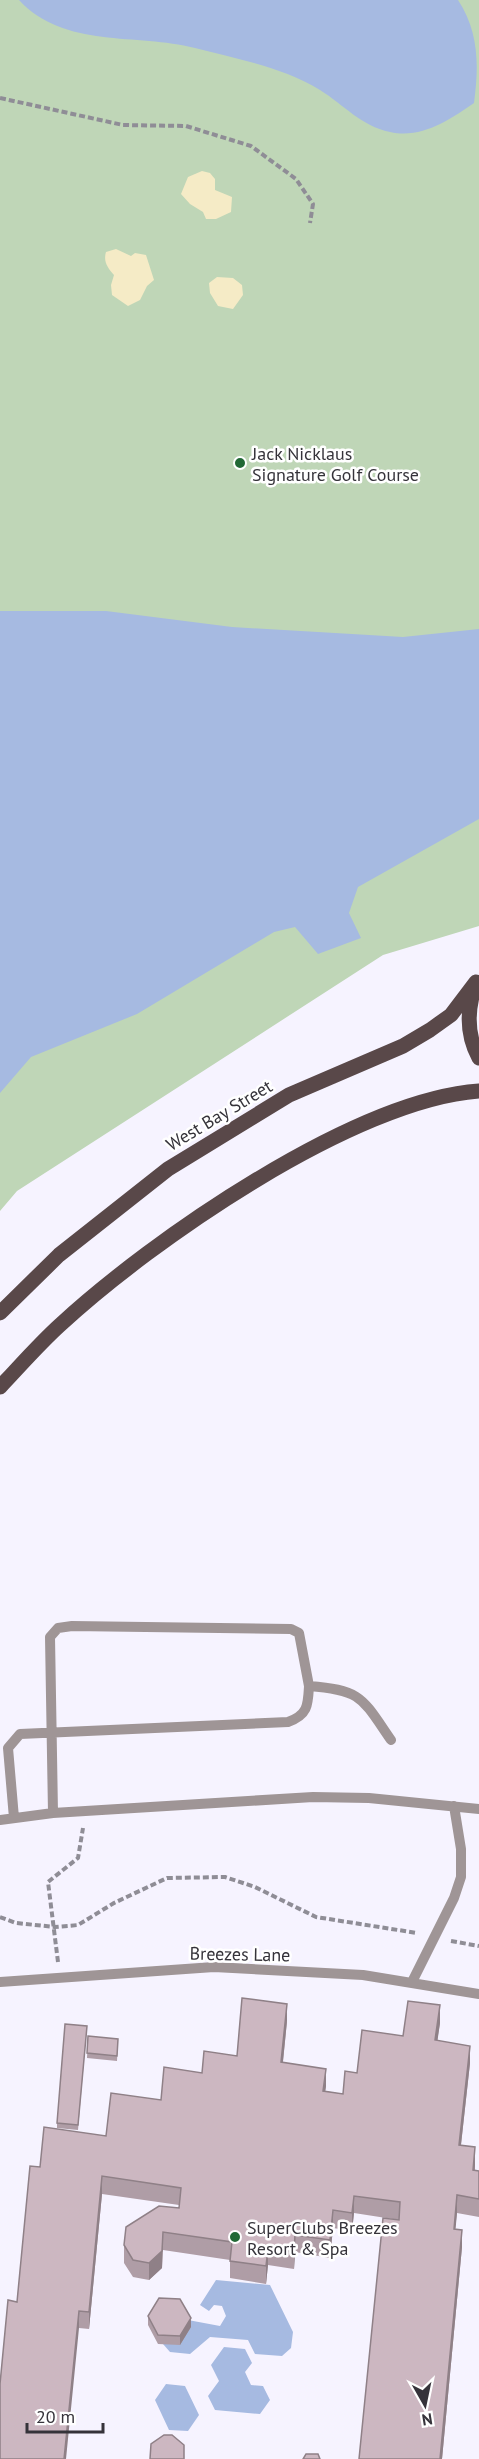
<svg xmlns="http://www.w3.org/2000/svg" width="479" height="2459" font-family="'PT Sans',sans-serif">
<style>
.green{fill:#bfd6b7}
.sand{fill:#f5ebc6}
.water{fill:#a6bae1}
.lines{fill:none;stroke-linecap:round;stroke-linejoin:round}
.path{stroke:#8f8d96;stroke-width:4;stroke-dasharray:6 3;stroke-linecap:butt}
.service{stroke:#9f9596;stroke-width:10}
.primary{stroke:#594849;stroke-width:15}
.wall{fill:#af9da6}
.shaded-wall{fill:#8f8087}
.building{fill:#ccb7c1;stroke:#8f8087;stroke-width:1.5}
.poi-dot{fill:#216835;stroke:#fff;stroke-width:2}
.labels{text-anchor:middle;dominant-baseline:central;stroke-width:5;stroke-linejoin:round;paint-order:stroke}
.poi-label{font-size:18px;fill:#35333a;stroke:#fff;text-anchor:start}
.street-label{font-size:18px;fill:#35333a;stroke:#fff}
</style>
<rect width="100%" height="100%" fill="#f6f3ff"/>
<path class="green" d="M 0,0 L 479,0 L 479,926 L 383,955 L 17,1191 L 0,1211 Z"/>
<path class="sand" d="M 202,171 L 210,173 L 215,179 L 215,190 L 232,197 L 231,212 L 216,219 L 206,219 L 203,212 L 190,204 L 181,194 L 188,177 Z
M 116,249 L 131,256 L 135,253 L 146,255 L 154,280 L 147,286 L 140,300 L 128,306 L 112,295 L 111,285 L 114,275 C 108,268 103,262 106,252 Z
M 217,277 L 233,278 L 242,285 L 243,295 L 233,309 L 218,306 L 210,293 L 209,283 Z"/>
<path class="water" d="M 19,0 L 458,0 C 479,32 479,65 474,103 C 449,120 422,139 390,132 C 361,126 344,105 320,90 C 283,67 237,59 195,48 C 137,33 64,49 19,0 Z
M 0,611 L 106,611 L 232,627 L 403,637 L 479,629 L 479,819 L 358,887 L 349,913 L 361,938 L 318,954 L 295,927 L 274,932 L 137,1014 L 31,1057 L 0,1093 Z
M 216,2280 L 270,2285 L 293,2332 L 291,2348 L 282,2356 L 255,2354 L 248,2340 L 210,2337 L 190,2354 L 170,2352 L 163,2344 L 180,2344 L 188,2320 L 220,2326 L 226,2316 L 222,2306 L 214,2305 L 209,2311 L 200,2305 Z
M 224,2347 L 245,2349 L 252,2363 L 245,2372 L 251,2385 L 263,2386 L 270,2400 L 260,2414 L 215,2410 L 208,2396 L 219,2381 L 211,2365 Z
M 166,2384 L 185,2386 L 199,2415 L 188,2431 L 169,2430 L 155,2400 Z"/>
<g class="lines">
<path class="path" d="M 0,98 L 123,125 L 186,126 L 251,146 L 296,179 L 313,204 L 310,223
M 0,1917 L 16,1923 L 55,1927 L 78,1925 L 114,1903 L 167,1878 L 225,1877 L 255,1887 L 316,1917 L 417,1933
M 451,1941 L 479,1946
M 58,1962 L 48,1882 L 78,1858 L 83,1828"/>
<path class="service" d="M 53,1813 L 50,1637 L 58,1628 L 72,1626 L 291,1629 L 299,1633 L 309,1686
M 14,1818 L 8,1748 L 20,1734 L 288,1722 C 308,1715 308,1705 309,1686 C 362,1690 362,1698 391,1740
M 0,1820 L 53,1813 L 313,1797 L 369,1798 L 479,1809
M 0,1982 L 214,1967 L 363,1975 L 479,1994
M 412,1982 L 454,1898 L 461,1877 L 461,1849 L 454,1806"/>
<path class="primary" d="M 474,989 C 467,1012 467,1036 479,1058
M 0,1313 L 59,1255 L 168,1169 L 289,1095 L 403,1046 L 430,1030 L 451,1015 L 476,982
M 0,1387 C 20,1366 39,1344 60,1325 C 152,1240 354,1100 479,1091"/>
</g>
<path class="wall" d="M 287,2021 L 283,2062 L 326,2086 L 325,2091 L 343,2094 L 357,2073 L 403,2036 L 440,2023 L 437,2041 L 470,2063 L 461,2145 L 475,2165 L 475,2171 L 479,2171 L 479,2217 L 457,2213 L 455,2229 L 462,2247 L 442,2459 L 359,2459 L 399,2220 L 354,2213 L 352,2231 L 333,2228 L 330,2258 L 295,2252 L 294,2269 L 268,2265 L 266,2284 L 230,2278 L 230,2260 L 163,2250 L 162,2268 L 149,2280 L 133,2277 L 124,2263 L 124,2245 L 179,2208 L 179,2205 L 102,2194 L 89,2329 L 79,2328 L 17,2302 L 40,2167 L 106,2136 L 202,2073 L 237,2056 Z
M 87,2026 L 78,2130 L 57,2128 L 57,2123 Z
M 88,2036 L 118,2039 L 117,2061 L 87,2058 Z
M 148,2316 L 191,2327 L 180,2345 L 158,2344 L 148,2325 Z"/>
<path class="shaded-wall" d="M 287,2004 L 287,2021 L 281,2080 L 281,2062 Z
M 440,2005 L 440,2023 L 435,2058 L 435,2040 Z
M 470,2046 L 470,2063 L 459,2162 L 459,2145 Z
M 326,2069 L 326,2086 L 323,2108 L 323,2091 Z
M 475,2147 L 475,2165 L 473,2188 L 473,2170 Z
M 102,2176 L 102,2194 L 89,2329 L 89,2312 Z
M 457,2195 L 457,2213 L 454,2246 L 454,2229 Z
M 354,2196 L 354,2213 L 352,2231 L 352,2213 Z
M 333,2210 L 333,2228 L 330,2258 L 330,2240 Z
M 462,2230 L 462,2247 L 442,2459 L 440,2459 Z
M 163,2232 L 162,2268 L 149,2280 L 149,2263 Z
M 295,2235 L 295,2252 L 294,2269 L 294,2252 Z
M 268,2248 L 268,2265 L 266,2284 L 266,2266 Z
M 79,2311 L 79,2328 L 66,2459 L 64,2459 Z
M 191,2318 L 191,2327 L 180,2345 L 180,2336 Z"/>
<path class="building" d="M 242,1998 L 287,2004 L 281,2062 L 326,2069 L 323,2091 L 343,2094 L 345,2071 L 357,2073 L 362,2030 L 403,2036 L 408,2001 L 440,2005 L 435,2040 L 470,2046 L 459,2145 L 475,2147 L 473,2170 L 479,2171 L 479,2199 L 457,2195 L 454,2229 L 462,2230 L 440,2459 L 359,2459 L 383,2218 L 399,2220 L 400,2202 L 354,2196 L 352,2213 L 333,2210 L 330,2240 L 295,2235 L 294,2252 L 268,2248 L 266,2266 L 230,2261 L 232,2242 L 163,2232 L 162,2251 L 149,2263 L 133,2260 L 124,2245 L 126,2227 L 159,2206 L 179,2208 L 181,2188 L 102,2176 L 89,2312 L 79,2311 L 64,2459 L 0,2459 L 0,2384 L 8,2300 L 17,2302 L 30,2166 L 40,2167 L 44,2127 L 106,2136 L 111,2093 L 161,2100 L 164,2067 L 202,2073 L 204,2051 L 237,2056 Z
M 65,2024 L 87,2026 L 78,2125 L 57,2123 Z
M 88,2036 L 118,2039 L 117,2056 L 87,2053 Z
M 159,2298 L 180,2299 L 191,2318 L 180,2336 L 158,2335 L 148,2316 Z
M 164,2435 L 172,2435 L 184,2445 L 184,2459 L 150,2459 L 151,2444 Z
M 306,2454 L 318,2454 L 320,2459 L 303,2459 Z"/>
<g class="poi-dot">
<circle cx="240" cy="463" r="6"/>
<circle cx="235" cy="2237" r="6"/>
</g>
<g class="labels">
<g class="poi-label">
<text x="252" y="453">Jack Nicklaus<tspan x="252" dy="21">Signature Golf Course</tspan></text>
<text x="247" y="2227">SuperClubs Breezes<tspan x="247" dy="21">Resort &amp; Spa</tspan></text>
</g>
<g class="street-label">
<text transform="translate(219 1115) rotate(-31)">West Bay Street</text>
<text transform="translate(240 1954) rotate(1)">Breezes Lane</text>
</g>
</g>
<g transform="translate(425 2405) rotate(171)" stroke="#ffffff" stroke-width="4.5" paint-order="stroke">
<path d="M0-4.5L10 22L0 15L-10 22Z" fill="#35333a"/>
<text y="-9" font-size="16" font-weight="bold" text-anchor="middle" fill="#35333a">N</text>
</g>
<path d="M27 2423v9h76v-9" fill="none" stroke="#35333a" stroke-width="3"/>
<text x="36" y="2423" font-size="18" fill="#35333a" stroke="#ffffff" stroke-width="4.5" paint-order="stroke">20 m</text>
</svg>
